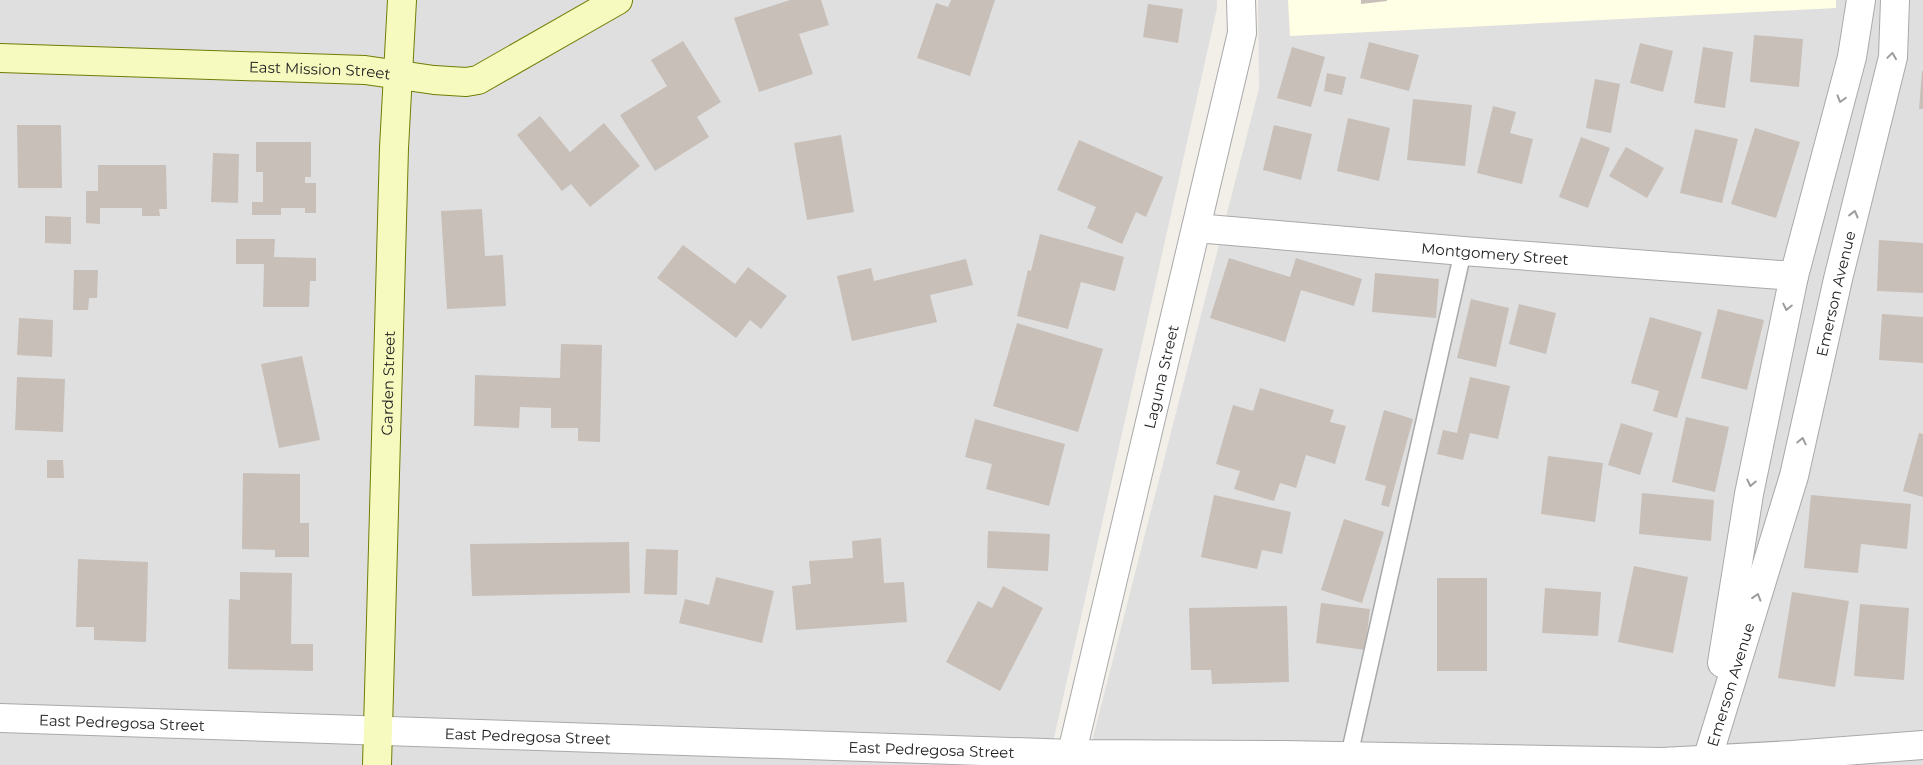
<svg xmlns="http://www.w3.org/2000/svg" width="1923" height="765" font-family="Montserrat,sans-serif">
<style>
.residential{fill:#e0dfdf}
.education{fill:#ffffe5}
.building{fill:#c7bfb8}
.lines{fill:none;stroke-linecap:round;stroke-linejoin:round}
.lane-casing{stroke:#a9a9a9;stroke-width:19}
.street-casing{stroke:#a9a9a9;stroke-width:30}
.secondary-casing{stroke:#707d05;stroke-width:30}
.lane{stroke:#fff;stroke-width:16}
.street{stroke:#fff;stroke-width:28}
.secondary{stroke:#f7fabf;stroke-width:28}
.oneway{stroke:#9c9c9c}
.labels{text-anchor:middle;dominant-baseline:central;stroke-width:4;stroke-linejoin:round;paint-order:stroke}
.street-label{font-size:15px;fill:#222;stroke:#fff}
</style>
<rect width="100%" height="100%" fill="#f2efe9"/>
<path class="residential" d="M 0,0 L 1217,0 L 1217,8 L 1048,765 L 0,765 Z
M 1258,0 L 1923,0 L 1923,765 L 1086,765 L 1259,88 Z"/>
<path class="education" d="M 1288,0 L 1836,0 L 1836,8 L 1290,36 Z"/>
<path class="building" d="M 790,0 L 821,0 L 829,25 L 799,34 L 813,74 L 759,92 L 734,18 Z
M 951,0 L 995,0 L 970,76 L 917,58 L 936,3 L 948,7 Z
M 1361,0 L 1387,0 L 1387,1 L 1361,4 Z
M 1148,4 L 1183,9 L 1178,43 L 1143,37 Z
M 1754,35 L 1803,39 L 1799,87 L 1750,82 Z
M 683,41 L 721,102 L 697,117 L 709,137 L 655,171 L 620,115 L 667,86 L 651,60 Z
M 1369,42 L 1419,55 L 1409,91 L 1360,78 Z
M 1640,43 L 1673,51 L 1663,92 L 1630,83 Z
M 1292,47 L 1325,57 L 1311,107 L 1277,98 Z
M 1703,47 L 1733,52 L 1725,108 L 1694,103 Z
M 1922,71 L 1923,71 L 1923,109 L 1919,109 Z
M 1327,73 L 1346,77 L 1342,95 L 1324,91 Z
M 1595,79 L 1620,84 L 1611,133 L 1586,128 Z
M 1413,99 L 1472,105 L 1465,166 L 1407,160 Z
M 1493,106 L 1516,112 L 1510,133 L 1533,139 L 1522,184 L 1477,173 Z
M 540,116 L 570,152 L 604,123 L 640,166 L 590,207 L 571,184 L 562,191 L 517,135 Z
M 1348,118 L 1390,128 L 1379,181 L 1337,171 Z
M 17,125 L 61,125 L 62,188 L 18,188 Z
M 1274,125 L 1312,134 L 1301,180 L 1263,170 Z
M 1755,128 L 1800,142 L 1776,218 L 1731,204 Z
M 1695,129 L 1738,139 L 1722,203 L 1680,193 Z
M 841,135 L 854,212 L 807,220 L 794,143 Z
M 1581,137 L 1610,148 L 1588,208 L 1559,197 Z
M 1079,140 L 1163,177 L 1146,217 L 1136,212 L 1122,244 L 1087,228 L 1096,207 L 1057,190 Z
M 256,142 L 311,142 L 311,177 L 305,177 L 305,183 L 316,183 L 316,213 L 305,213 L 305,208 L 281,208 L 281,215 L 252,215 L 252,202 L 263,202 L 263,172 L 256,172 Z
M 1626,147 L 1664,168 L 1647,198 L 1609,176 Z
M 213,153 L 239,154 L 238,203 L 211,202 Z
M 98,165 L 166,165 L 167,209 L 159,209 L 160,216 L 142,216 L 142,208 L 100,208 L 100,224 L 86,223 L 86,191 L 98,191 Z
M 482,209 L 485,256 L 503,255 L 506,306 L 447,309 L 441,211 Z
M 45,216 L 71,217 L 71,244 L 45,243 Z
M 1040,234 L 1124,257 L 1115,291 L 1081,282 L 1068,329 L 1017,316 L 1028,270 L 1031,271 Z
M 236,239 L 275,239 L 274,257 L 316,258 L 316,281 L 310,281 L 309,307 L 263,307 L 264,264 L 236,264 Z
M 1879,240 L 1923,243 L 1923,293 L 1877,291 Z
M 683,245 L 735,284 L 748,267 L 787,296 L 761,329 L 750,320 L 736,338 L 657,278 Z
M 1229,258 L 1290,277 L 1296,258 L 1362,279 L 1354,306 L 1301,290 L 1285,342 L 1210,318 Z
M 966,259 L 973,285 L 930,295 L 937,322 L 852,341 L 837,276 L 871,268 L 874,281 Z
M 74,270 L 98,270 L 97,298 L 89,298 L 88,310 L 73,310 Z
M 1375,273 L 1439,279 L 1436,318 L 1372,312 Z
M 1471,299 L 1509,308 L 1496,367 L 1457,358 Z
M 1519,304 L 1556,313 L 1546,354 L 1509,344 Z
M 1718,309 L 1764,320 L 1747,390 L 1701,378 Z
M 1882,314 L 1923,317 L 1923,363 L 1879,360 Z
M 1650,317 L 1702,332 L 1677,418 L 1653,411 L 1659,391 L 1631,383 Z
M 19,318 L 53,320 L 52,357 L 17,355 Z
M 1017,323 L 1103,349 L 1078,432 L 993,406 Z
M 561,344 L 602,345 L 600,442 L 578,441 L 578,428 L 551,428 L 551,408 L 520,407 L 519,428 L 474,426 L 475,375 L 560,378 Z
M 302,356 L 320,440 L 279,448 L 261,364 Z
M 17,377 L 65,379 L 63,432 L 15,430 Z
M 1470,377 L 1510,386 L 1498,439 L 1470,433 L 1463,460 L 1437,454 L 1443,430 L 1457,433 Z
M 1260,388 L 1334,410 L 1330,422 L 1346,426 L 1335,464 L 1306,455 L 1296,488 L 1280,483 L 1274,501 L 1234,489 L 1240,471 L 1216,464 L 1233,405 L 1253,411 Z
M 1384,410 L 1413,419 L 1389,507 L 1381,505 L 1386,486 L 1365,480 Z
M 1686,417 L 1729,427 L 1715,492 L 1672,482 Z
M 975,419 L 1065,444 L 1049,506 L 986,489 L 992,464 L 965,457 Z
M 1621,423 L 1653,433 L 1640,475 L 1608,465 Z
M 1919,433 L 1923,434 L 1923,497 L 1903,491 Z
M 1548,456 L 1603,463 L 1595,522 L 1541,514 Z
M 47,460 L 63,460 L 64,478 L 47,478 Z
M 243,473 L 300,474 L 300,523 L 309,523 L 309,557 L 275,557 L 275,550 L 242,549 Z
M 1642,493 L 1714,500 L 1711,541 L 1639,534 Z
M 1214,495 L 1291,512 L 1282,554 L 1262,550 L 1257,569 L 1201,557 Z
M 1811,495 L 1911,504 L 1907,549 L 1861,544 L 1858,573 L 1804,568 Z
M 1344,519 L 1384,532 L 1362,603 L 1321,590 Z
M 988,531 L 1050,534 L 1048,571 L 987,568 Z
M 881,538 L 884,583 L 904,582 L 907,622 L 796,630 L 792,586 L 811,584 L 809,561 L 853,558 L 852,541 Z
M 629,542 L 630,593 L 472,596 L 470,544 Z
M 646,549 L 678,550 L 677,595 L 644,594 Z
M 78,559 L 148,562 L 146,642 L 94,640 L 94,627 L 76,627 Z
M 1634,566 L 1688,577 L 1673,653 L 1618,642 Z
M 240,572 L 292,573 L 291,644 L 313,644 L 313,671 L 228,669 L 229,599 L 240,600 Z
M 716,577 L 774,591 L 762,643 L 679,623 L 685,599 L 709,605 Z
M 1437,578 L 1487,578 L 1487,671 L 1437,671 Z
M 1003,586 L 1043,608 L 1000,691 L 946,662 L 978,601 L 992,608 Z
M 1545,588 L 1601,592 L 1598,636 L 1542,633 Z
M 1792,592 L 1849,601 L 1835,687 L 1778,678 Z
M 1321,603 L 1370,609 L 1365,650 L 1316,643 Z
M 1860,604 L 1909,608 L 1904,680 L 1854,676 Z
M 1287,606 L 1289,682 L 1212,684 L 1211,670 L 1191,670 L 1189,608 Z"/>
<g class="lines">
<g class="lane-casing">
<path id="lane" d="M 1349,756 L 1463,251"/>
</g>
<g class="street-casing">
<g id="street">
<path id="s1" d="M 1196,228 L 1463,251 L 1794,276"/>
<path d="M 1722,663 L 1749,494 L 1794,276 L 1852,57 L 1861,0"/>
<path id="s2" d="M 0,718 L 1072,754 L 1283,755 L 1662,762 L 1792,755 L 1923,745"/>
<path id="s3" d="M 1707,760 L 1794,476 L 1838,279 L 1893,57 L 1895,0"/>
<path id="s4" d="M 1069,765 L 1242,33 L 1241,0"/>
</g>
</g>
<g class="secondary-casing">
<g id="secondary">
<path id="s5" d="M 0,58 L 365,70 L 434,80 L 466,82 L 478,80 L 618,0"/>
<path id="s6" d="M 377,765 L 394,148 L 402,0"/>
</g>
</g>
<use href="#lane" class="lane"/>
<use href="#street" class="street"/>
<use href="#secondary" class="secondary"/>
</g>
<defs><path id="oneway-chevron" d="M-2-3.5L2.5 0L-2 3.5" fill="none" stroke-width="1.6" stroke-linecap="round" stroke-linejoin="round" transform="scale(1.25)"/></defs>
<g class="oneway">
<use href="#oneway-chevron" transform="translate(1892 56) rotate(-82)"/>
<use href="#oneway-chevron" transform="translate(1841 99) rotate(106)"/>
<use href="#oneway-chevron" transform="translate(1854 214) rotate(-76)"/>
<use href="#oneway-chevron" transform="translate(1787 307) rotate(102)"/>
<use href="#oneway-chevron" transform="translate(1802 441) rotate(-78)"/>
<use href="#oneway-chevron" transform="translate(1751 483) rotate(102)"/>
<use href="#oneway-chevron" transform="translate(1757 597) rotate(-73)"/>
</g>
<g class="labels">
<g class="street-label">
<text stroke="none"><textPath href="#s5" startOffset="320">East Mission Street</textPath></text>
<text stroke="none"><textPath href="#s1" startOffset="300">Montgomery Street</textPath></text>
<text stroke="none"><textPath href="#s3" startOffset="484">Emerson Avenue</textPath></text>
<text stroke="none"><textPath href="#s4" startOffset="399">Laguna Street</textPath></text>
<text stroke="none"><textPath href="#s6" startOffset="382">Garden Street</textPath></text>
<text stroke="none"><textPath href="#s3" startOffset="79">Emerson Avenue</textPath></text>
<text stroke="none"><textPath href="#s2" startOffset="122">East Pedregosa Street</textPath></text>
<text stroke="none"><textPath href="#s2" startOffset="528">East Pedregosa Street</textPath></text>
<text stroke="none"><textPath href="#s2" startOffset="932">East Pedregosa Street</textPath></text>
</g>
</g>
</svg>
